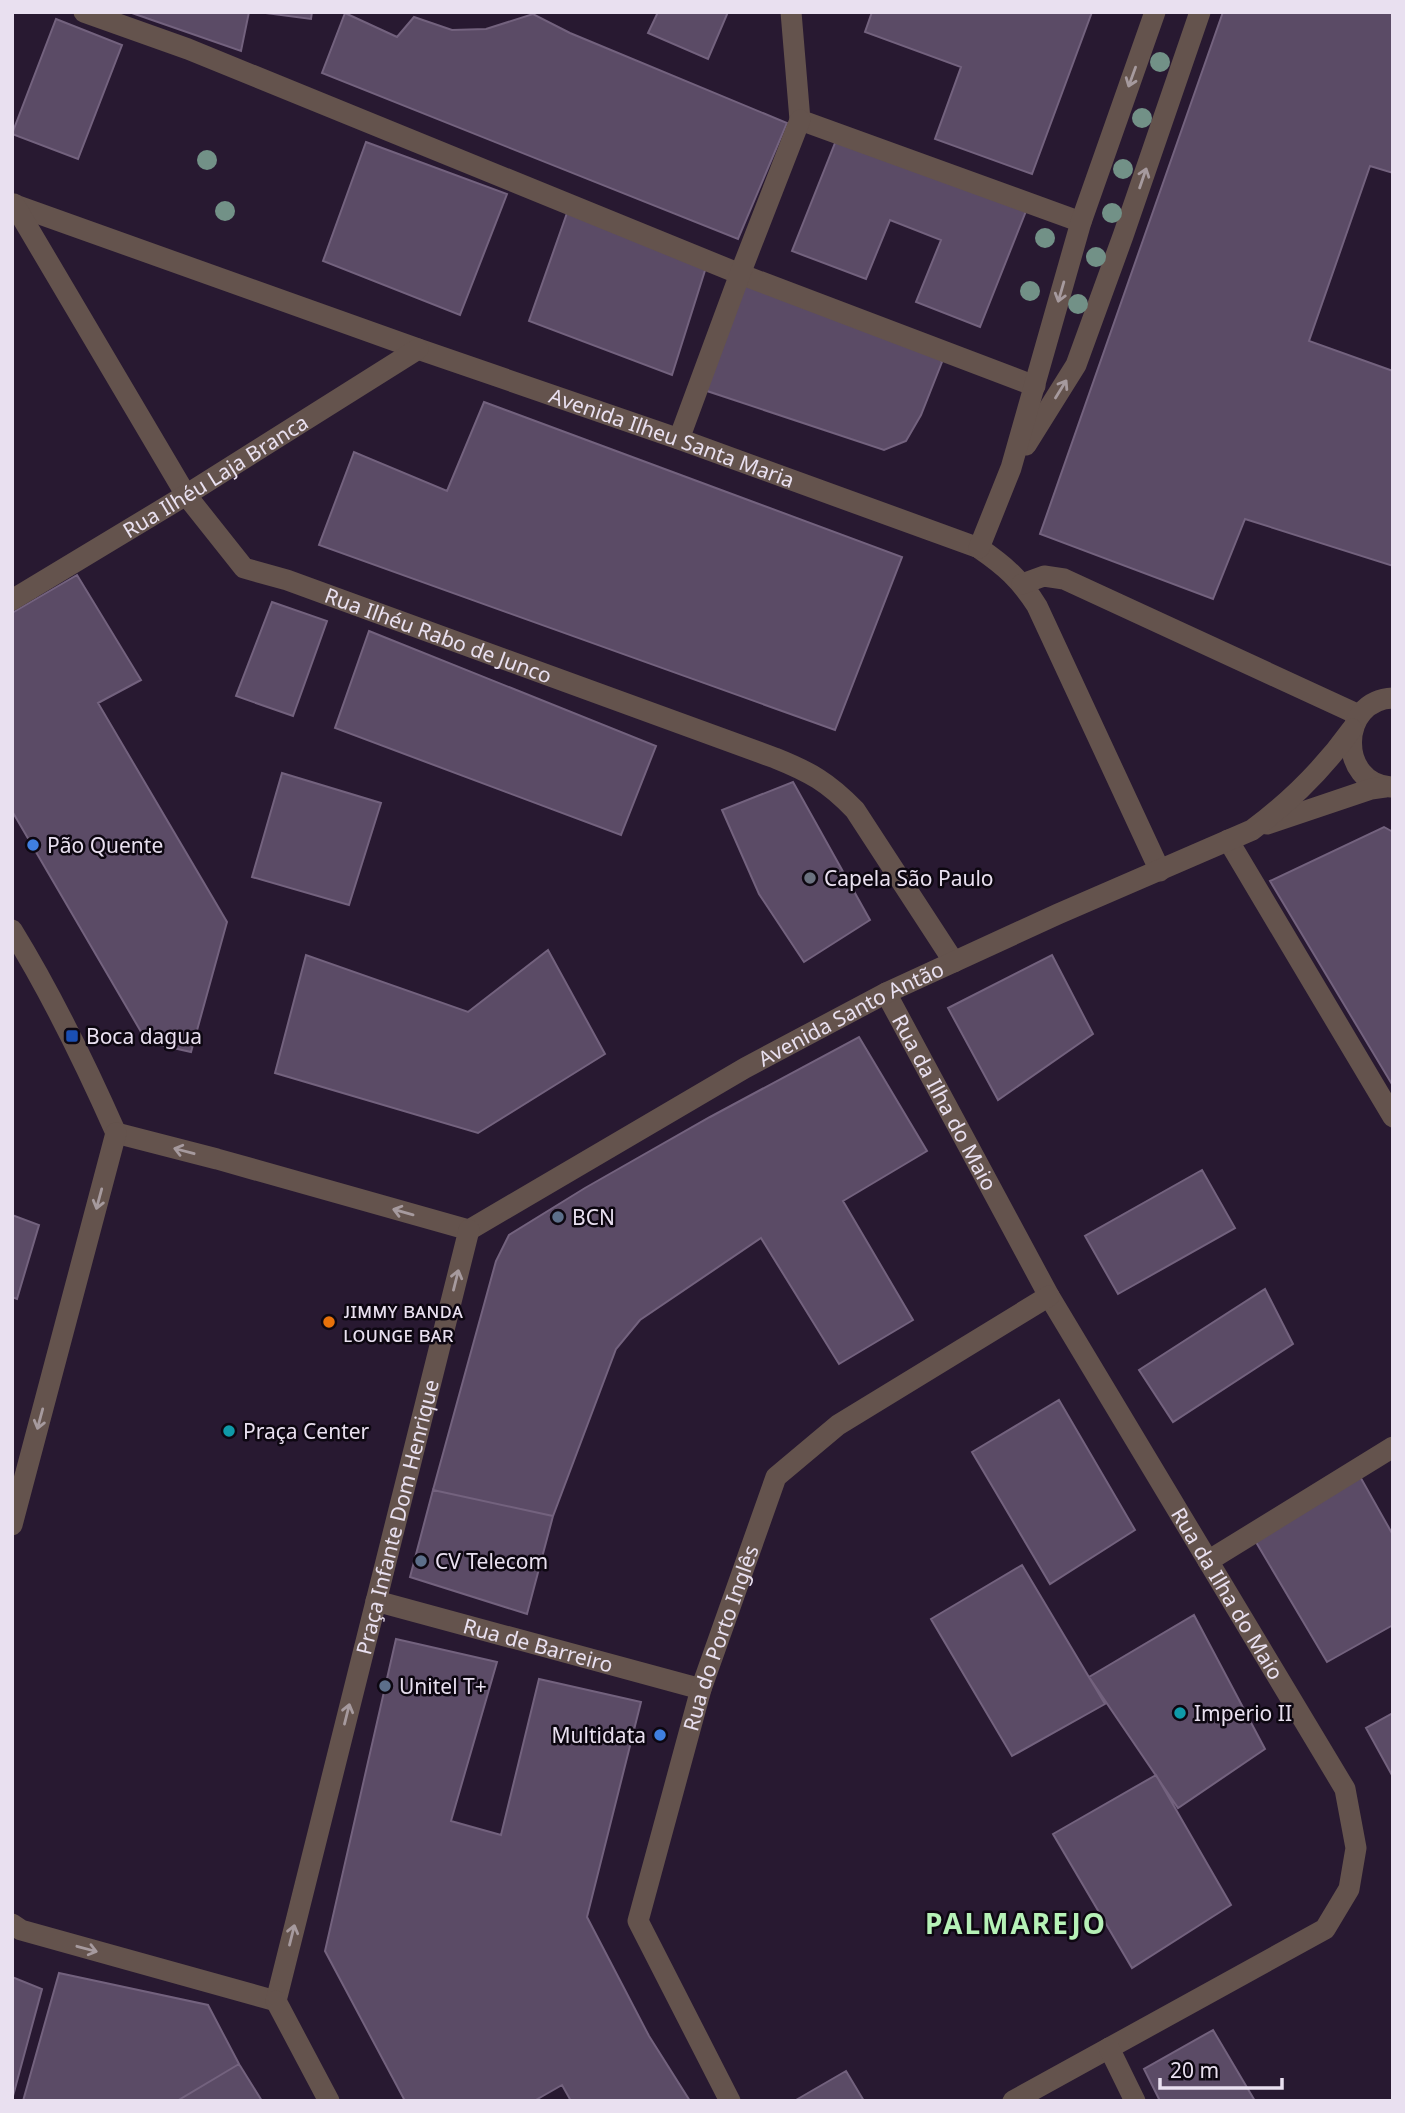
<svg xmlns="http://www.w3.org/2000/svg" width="1405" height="2113" font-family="'Noto Sans',sans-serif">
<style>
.building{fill:#5b4b66;stroke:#73627e;stroke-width:2}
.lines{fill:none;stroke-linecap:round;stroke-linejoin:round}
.minor{stroke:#64534d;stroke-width:21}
.tree{fill:#729187}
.oneway{stroke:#a69a9e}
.shop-dot{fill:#3f7fe0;stroke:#0d0711;stroke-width:2.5}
.worship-dot{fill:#6b7280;stroke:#0d0711;stroke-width:2.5}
.transit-dot{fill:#1a4fb4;stroke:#0d0711;stroke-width:2.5}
.service-dot{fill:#5c6f8a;stroke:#0d0711;stroke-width:2.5}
.food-dot{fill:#e8710a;stroke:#0d0711;stroke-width:2.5}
.culture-dot{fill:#0f9aa8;stroke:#0d0711;stroke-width:2.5}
.labels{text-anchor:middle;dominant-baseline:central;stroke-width:5;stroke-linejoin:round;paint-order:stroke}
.street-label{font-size:21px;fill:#e9e0f0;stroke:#0d0711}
.poi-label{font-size:21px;fill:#e9e0f0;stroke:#0d0711;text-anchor:start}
.district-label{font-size:28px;font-weight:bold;letter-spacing:2px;fill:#b6f1b7;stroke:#0d0711}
</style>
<rect width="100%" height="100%" fill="#281931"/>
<path class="building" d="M 129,12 L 249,12 L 241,51 Z
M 258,12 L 312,12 L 311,19 Z
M 658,12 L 728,12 L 708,59 L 648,33 Z
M 872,12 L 1092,12 L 1032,174 L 935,139 L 961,67 L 865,32 Z
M 1223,12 L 1393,12 L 1393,173 L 1370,166 L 1309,341 L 1393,371 L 1393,566 L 1245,519 L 1213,599 L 1040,534 Z
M 345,13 L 397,37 L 414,17 L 452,30 L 486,29 L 533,14 L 570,33 L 787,123 L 738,239 L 322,73 Z
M 56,19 L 122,45 L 78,159 L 12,134 Z
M 839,133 L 1028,206 L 980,327 L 916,302 L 941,240 L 890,220 L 866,279 L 792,251 Z
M 366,142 L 507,194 L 460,315 L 323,261 Z
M 567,213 L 707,264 L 672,375 L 529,321 Z
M 738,279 L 929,345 L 942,362 L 921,415 L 906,441 L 884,450 L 701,389 Z
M 484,402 L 902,557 L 835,730 L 319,545 L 354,452 L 447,491 Z
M 77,575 L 141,680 L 98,703 L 227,922 L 191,1052 L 147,1042 L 12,811 L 12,613 Z
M 272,602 L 327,621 L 293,716 L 236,696 Z
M 369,631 L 656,746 L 621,835 L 335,728 Z
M 282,773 L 381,803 L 349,905 L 252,877 Z
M 793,782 L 870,920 L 804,962 L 759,894 L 722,810 Z
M 1384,827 L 1393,832 L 1393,1086 L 1270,881 Z
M 548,950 L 605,1054 L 478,1133 L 275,1073 L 306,955 L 468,1012 Z
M 1052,955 L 1093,1034 L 998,1100 L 948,1008 Z
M 859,1037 L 927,1151 L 843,1201 L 913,1320 L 839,1364 L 761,1238 L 640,1320 L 616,1349 L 553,1516 L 433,1490 L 496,1261 L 509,1235 L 585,1188 L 710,1117 Z
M 1202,1170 L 1235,1228 L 1118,1294 L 1085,1236 Z
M 12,1215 L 39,1225 L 17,1299 L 12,1297 Z
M 1265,1289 L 1293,1344 L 1173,1422 L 1139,1370 Z
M 1059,1400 L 1135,1530 L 1050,1584 L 972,1452 Z
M 1358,1473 L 1393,1535 L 1393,1625 L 1327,1662 L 1253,1537 Z
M 433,1490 L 553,1516 L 527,1614 L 410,1577 Z
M 1022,1565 L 1105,1704 L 1012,1756 L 931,1619 Z
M 1194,1615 L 1265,1749 L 1178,1808 L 1089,1677 Z
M 396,1639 L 497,1662 L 451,1821 L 501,1835 L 539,1679 L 641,1702 L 587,1917 L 649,2036 L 690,2101 L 571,2101 L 562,2085 L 534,2101 L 405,2101 L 325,1951 Z
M 1393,1713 L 1393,1777 L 1366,1728 Z
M 1156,1775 L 1231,1905 L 1132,1968 L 1053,1834 Z
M 59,1973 L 208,2005 L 239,2064 L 177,2101 L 23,2101 Z
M 12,1977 L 42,1989 L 13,2096 L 12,2096 Z
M 1213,2030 L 1255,2101 L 1160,2101 L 1144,2069 Z
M 239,2064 L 262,2101 L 177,2101 Z
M 846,2071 L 864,2101 L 796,2101 L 796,2100 Z"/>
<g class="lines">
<g class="minor">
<path d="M 84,12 L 188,49 L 740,274 L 1035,386"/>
<path d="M 791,12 L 800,120 L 1081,222"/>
<path id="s1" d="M 12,204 L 418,349 L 679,439 L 979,548 C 1005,566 1020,579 1037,606 L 1160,871"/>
<path id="s2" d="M 14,204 L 186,495 L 244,568 L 287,580 L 775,758 C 810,772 828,782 855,810 L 954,962"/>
<path d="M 679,439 L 740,274 L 800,120"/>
<path d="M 1026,445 L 1076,365 L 1123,236 L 1200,12"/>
<path d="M 979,548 L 1011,468 L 1081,222 L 1155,12"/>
<path d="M 1022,584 L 1044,576 L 1064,579 L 1359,715"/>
<path id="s3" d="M 12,600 L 186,495 L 418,349"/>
<path d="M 1391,787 C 1338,784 1338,700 1393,698"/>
<path d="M 1267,824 L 1371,789 L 1385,787"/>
<path d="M 1228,840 L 1393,1117"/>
<path d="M 12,930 C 52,995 85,1063 116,1133"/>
<path id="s4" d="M 886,993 L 1049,1296 L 1345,1789 L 1356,1848 L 1349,1889 L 1325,1929 L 1013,2101"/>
<path d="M 116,1133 L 217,1159 L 469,1230"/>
<path id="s5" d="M 469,1230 L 745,1068 L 886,993 L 1058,914 L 1252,830 C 1291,801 1324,768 1352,729"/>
<path d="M 12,1525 L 116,1133"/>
<path d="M 1208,1561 L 1393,1447"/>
<path id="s6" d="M 376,1601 L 701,1689"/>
<path d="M 12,1924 L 21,1930 L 276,2001"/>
<path id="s7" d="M 276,2001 L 469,1230"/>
<path d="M 276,2001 L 329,2101"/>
<path d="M 1109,2048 L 1135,2101"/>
<path id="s8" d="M 730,2101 L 638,1921 L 701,1689 L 776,1477 L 838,1425 L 1049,1296"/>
</g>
</g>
<g class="tree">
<circle cx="1160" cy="62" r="10"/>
<circle cx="1142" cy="118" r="10"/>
<circle cx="207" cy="160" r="10"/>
<circle cx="1123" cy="169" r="10"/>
<circle cx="225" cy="211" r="10"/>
<circle cx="1112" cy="213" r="10"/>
<circle cx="1045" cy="238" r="10"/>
<circle cx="1096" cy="257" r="10"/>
<circle cx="1030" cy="291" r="10"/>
<circle cx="1078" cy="304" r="10"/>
</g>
<defs><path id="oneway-shaft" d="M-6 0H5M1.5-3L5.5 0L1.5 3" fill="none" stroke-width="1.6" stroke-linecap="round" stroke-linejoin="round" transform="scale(1.75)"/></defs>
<g class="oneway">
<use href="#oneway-shaft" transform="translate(1132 77) rotate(110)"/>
<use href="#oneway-shaft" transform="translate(1143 178) rotate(-71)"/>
<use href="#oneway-shaft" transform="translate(1061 292) rotate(106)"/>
<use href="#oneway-shaft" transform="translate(1061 389) rotate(-58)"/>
<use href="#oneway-shaft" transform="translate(184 1151) rotate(-165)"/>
<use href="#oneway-shaft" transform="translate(99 1199) rotate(105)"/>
<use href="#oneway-shaft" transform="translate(403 1212) rotate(-164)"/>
<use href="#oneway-shaft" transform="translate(456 1280) rotate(-76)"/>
<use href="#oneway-shaft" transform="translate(40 1419) rotate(105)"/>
<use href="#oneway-shaft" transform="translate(347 1714) rotate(-76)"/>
<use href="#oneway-shaft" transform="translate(292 1935) rotate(-76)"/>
<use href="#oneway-shaft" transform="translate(87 1949) rotate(15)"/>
</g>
<g class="shop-dot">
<circle cx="33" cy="845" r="7"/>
<circle cx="660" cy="1735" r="7"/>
</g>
<circle class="worship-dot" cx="810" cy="878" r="7"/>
<rect class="transit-dot" x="65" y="1029" width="14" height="14" rx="3.5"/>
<g class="service-dot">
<circle cx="558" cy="1217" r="7"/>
<circle cx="421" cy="1561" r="7"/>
<circle cx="385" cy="1686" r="7"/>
</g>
<circle class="food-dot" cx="329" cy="1322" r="7"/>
<g class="culture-dot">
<circle cx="229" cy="1431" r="7"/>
<circle cx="1180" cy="1713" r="7"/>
</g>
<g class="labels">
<g class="street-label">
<text stroke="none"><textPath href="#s1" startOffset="700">Avenida Ilheu Santa Maria</textPath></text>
<text stroke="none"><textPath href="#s3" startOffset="238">Rua Ilhéu Laja Branca</textPath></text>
<text stroke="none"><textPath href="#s2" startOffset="637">Rua Ilhéu Rabo de Junco</textPath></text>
<text stroke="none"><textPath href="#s5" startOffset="439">Avenida Santo Antão</textPath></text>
<text stroke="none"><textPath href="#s4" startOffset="124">Rua da Ilha do Maio</textPath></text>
<text stroke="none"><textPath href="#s7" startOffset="499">Praça Infante Dom Henrique</textPath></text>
<text stroke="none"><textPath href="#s4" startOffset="691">Rua da Ilha do Maio</textPath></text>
<text stroke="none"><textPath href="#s8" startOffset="497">Rua do Porto Inglês</textPath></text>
<text stroke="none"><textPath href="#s6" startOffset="168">Rua de Barreiro</textPath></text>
</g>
<g class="poi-label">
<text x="47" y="845">Pão Quente</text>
<text x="824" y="878">Capela São Paulo</text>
<text x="86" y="1036">Boca dagua</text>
<text x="572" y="1217">BCN</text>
<text x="343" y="1310">ᴊɪᴍᴍʏ ʙᴀɴᴅᴀ<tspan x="343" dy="24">ʟᴏᴜɴɢᴇ ʙᴀʀ</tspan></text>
<text x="243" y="1431">Praça Center</text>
<text x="435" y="1561">CV Telecom</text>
<text x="399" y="1686">Unitel T+</text>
<text x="1194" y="1713">Imperio II</text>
<text x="646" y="1735" text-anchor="end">Multidata</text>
</g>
<g class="district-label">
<text x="1016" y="1923">PALMAREJO</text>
</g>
</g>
<rect width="1405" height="2113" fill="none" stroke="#e9e0f0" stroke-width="28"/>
<path d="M1160 2078v10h122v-10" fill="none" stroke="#e9e0f0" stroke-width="3.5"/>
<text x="1170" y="2078" font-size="21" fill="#e9e0f0" stroke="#0d0711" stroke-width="5" paint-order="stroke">20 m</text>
</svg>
